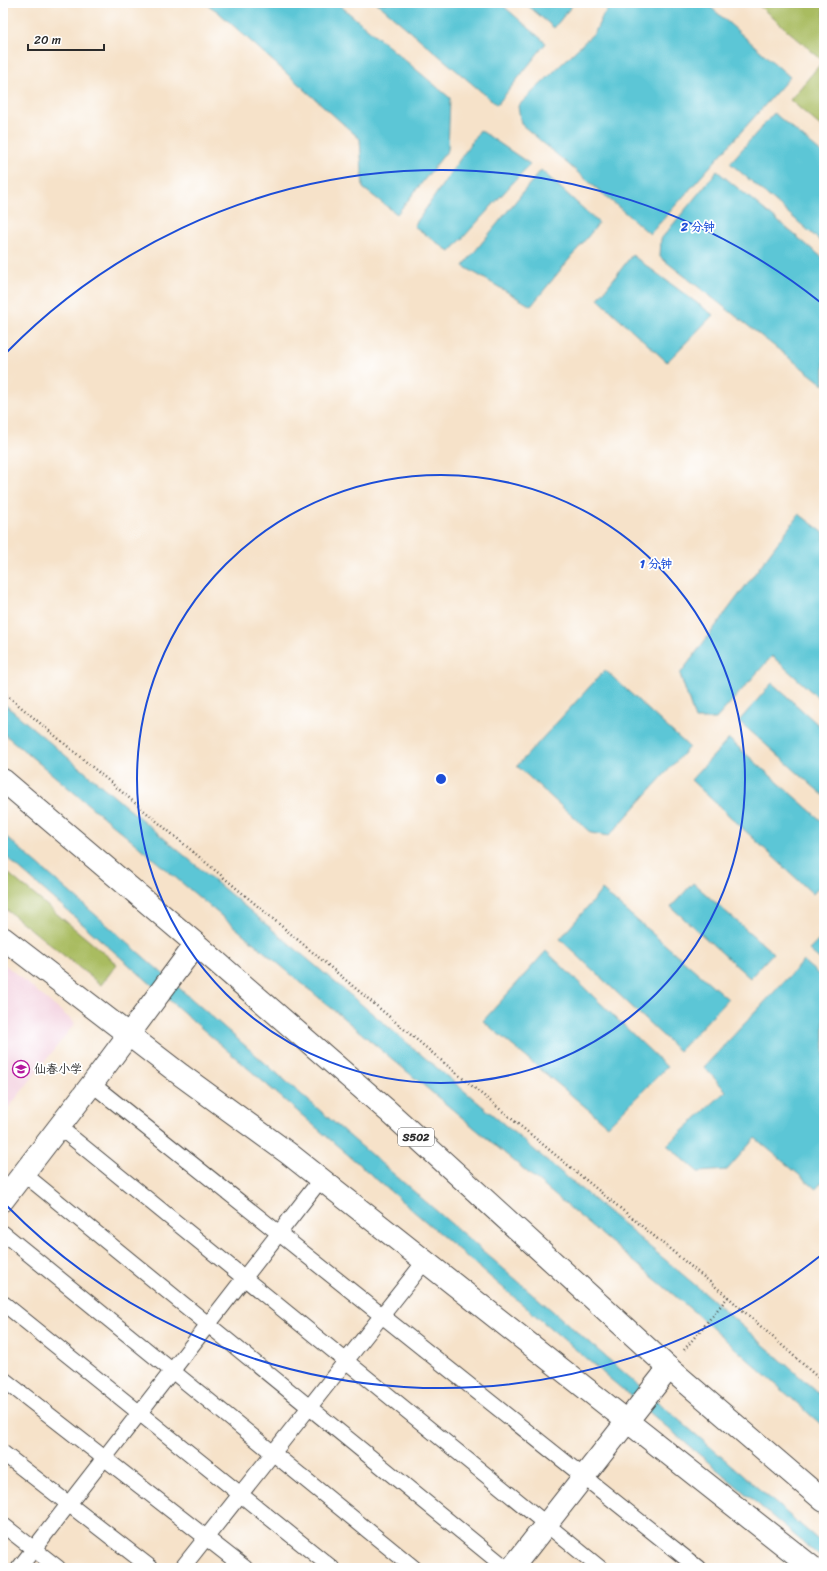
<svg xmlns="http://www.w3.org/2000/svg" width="827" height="1571" font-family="Sriracha,'LXGW WenKai TC',sans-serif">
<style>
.built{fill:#f3cfde}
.green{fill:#a9bc60;stroke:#6a7446}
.water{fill:#5bc6d6;stroke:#437880}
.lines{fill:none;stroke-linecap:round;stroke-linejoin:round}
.service-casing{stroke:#494643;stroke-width:17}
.minor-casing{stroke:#494643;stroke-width:24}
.tertiary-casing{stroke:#494643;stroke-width:24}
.primary-casing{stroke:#494643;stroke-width:24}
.path{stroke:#494643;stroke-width:2.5;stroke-dasharray:1 3;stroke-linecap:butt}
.service{stroke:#fff;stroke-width:15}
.minor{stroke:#fff;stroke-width:22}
.tertiary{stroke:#fff;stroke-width:22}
.primary{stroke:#fff;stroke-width:22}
.ring{fill:none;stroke:#1d4ed8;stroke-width:2}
.labels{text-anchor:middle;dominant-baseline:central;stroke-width:3.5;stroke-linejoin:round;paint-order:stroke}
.shield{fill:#fff;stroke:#6b6b6b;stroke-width:1}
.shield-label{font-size:11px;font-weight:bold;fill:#2b2b2b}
.poi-label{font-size:12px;fill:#2b2b2b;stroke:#fff;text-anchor:start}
.centre{fill:#1d4ed8;stroke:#fff;stroke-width:2}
.ring-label{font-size:12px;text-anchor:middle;font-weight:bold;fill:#1d4ed8;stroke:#fff;stroke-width:3.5;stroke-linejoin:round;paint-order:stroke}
</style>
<rect width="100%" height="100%" fill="#fff"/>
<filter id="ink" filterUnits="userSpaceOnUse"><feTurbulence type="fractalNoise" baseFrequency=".025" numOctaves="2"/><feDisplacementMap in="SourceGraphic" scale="8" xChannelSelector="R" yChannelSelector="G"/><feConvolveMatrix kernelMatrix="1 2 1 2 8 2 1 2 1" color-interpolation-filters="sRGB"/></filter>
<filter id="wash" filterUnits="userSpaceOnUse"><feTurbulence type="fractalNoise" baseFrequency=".012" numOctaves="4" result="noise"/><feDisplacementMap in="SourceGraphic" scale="16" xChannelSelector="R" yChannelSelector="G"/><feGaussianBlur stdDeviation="0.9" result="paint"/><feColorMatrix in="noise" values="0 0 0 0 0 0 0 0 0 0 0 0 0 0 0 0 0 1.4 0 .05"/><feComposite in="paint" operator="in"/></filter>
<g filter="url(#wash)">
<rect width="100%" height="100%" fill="#f6e2c9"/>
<path class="built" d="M 3,963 L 75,1023 L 3,1115 Z"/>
<path class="green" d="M 756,3 L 824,3 L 824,129 L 790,100 L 823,61 Z
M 3,869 L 117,964 L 101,985 L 3,907 Z"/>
<path class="water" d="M 205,3 L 337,3 L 450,98 L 448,150 L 397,214 L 363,188 L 360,139 L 217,11 Z
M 377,3 L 500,3 L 546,43 L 497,105 Z
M 525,3 L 574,3 L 554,28 Z
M 613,3 L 706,3 L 790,77 L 650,234 L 521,124 L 518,106 L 595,32 L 603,15 Z
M 774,113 L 824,155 L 824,244 L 730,163 Z
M 480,130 L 530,164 L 450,252 L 414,226 Z
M 541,170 L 599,223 L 531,306 L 463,266 Z
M 717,171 L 824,259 L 824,385 L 660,257 L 661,239 Z
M 632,255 L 713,315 L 667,362 L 598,299 Z
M 799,514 L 824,533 L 824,703 L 772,656 L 716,719 L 695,719 L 680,674 Z
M 605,670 L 689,747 L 609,836 L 591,833 L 517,766 Z
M 772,683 L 824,730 L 824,796 L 739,721 Z
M 3,703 L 707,1295 L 824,1398 L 824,1427 L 693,1311 L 3,733 Z
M 729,739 L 824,823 L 824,882 L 813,894 L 691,780 Z
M 3,834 L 273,1070 L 824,1545 L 824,1560 C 548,1327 273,1093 3,854 Z
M 693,883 L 773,953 L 750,978 L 671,907 Z
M 602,890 L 728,999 L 679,1051 L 560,939 Z
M 824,935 L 824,963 L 809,950 Z
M 546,951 L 667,1067 L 608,1126 L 483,1021 Z
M 803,961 L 824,979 L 824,1180 L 816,1189 L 755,1138 L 727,1170 L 698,1172 L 667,1145 L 726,1091 L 704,1067 Z"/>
</g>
<g filter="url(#ink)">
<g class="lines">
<g class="service-casing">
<path id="service" d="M 92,1084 L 698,1568
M 59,1127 L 600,1568
M 24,1174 L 506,1568
M 3,1233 L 414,1568
M 3,1303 L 332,1568
M 3,1379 L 245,1568
M 3,1453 L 151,1568
M 3,1525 L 58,1568
M 19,1568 L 321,1179
M 182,1568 L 425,1261"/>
</g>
<g class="minor-casing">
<path id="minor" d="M 3,938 L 181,1075 L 288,1153 L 813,1568
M 512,1568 L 669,1368"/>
</g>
<g class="tertiary-casing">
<path id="tertiary" d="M 3,1200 L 92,1084 L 196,944"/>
</g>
<g class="primary-casing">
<path id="primary" d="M 3,780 L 196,944 L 388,1111 L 669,1368 L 824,1501"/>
</g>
<path class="path" d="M 3,692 L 467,1082 L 728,1297 L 824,1383
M 684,1350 L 728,1297"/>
<use href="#service" class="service"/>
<use href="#minor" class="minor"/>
<use href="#tertiary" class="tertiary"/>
<use href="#primary" class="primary"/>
</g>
</g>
<g class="ring">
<circle cx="441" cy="779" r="304"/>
<path d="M820 1256A609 609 0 0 1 7 1206M7 352A609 609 0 0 1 820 302"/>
</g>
<defs>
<g id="school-ring" transform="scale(0.9)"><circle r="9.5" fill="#fff" stroke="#b5179e" stroke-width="1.5"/><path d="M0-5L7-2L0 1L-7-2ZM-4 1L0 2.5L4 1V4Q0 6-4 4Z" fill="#b5179e"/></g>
</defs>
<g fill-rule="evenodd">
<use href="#school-ring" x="21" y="1069"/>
</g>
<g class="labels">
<rect class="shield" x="398" y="1128" width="36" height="18" rx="3"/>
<g class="shield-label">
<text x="416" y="1137">S502</text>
</g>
<g class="poi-label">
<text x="34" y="1069">仙春小学</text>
</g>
</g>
<circle cx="441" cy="779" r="6" class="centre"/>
<g class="ring-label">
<text x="698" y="231">2 分钟</text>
<text x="656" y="568">1 分钟</text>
</g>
<rect width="827" height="1571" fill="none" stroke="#fff" stroke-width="16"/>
<path d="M28 44v6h76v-6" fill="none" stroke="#2b2b2b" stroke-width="2"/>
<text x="34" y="44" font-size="12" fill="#2b2b2b" stroke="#ffffff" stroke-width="3" paint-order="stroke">20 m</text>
</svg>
